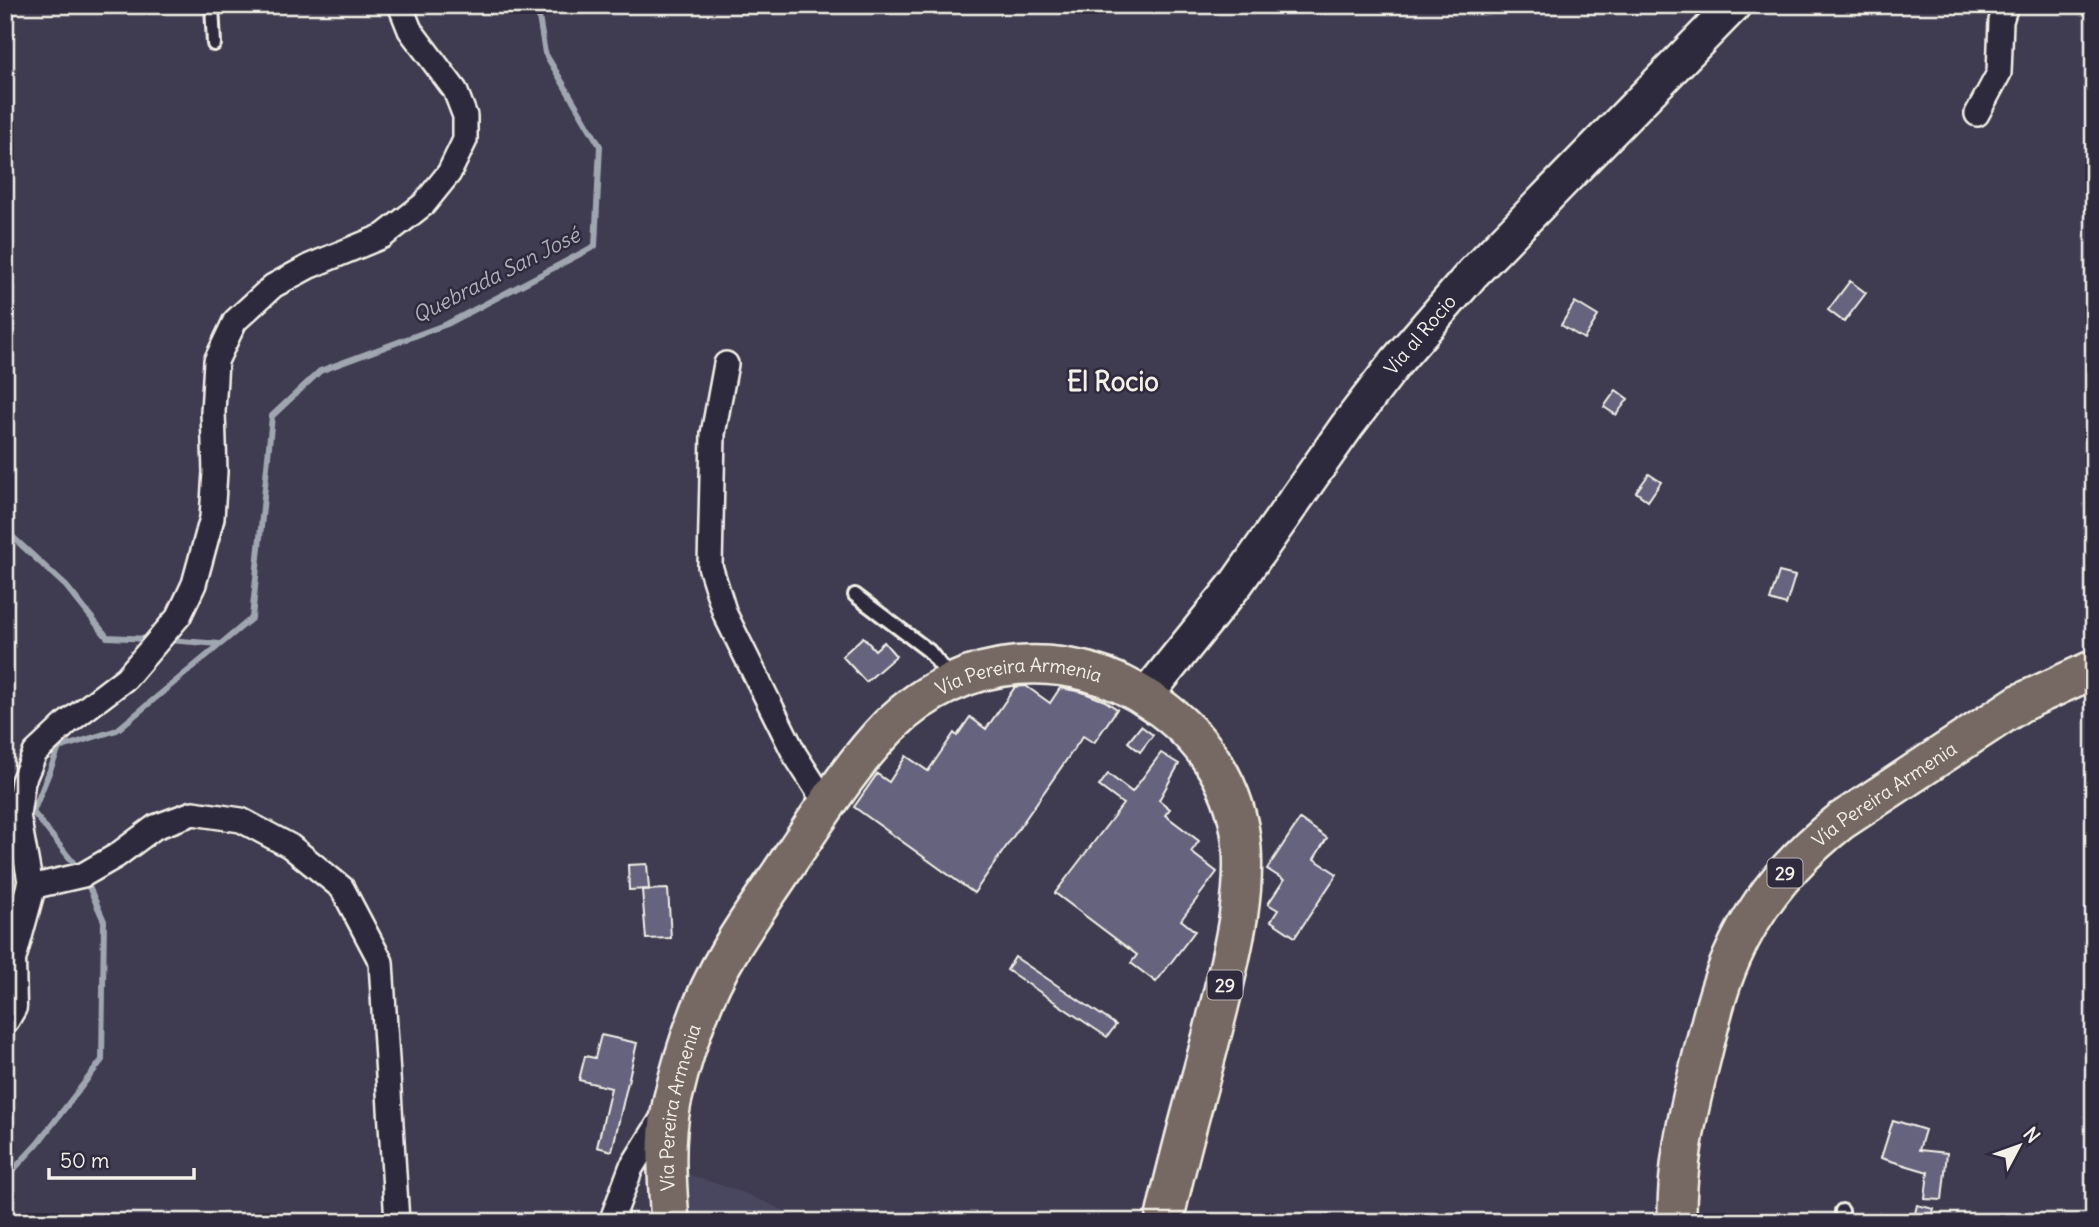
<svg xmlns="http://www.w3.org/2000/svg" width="2099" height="1227" font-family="Delius,sans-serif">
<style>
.built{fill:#4a475e}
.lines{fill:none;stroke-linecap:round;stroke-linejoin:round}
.stream{stroke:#9fa6b0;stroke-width:6}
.building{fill:#65647e;stroke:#f4f1e8;stroke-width:2}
.service-casing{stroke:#f4f1e8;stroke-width:18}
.minor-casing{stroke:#f4f1e8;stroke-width:28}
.tertiary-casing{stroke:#f4f1e8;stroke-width:33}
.secondary-casing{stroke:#f4f1e8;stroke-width:38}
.primary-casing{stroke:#f4f1e8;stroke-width:42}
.service{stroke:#2f2a3d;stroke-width:12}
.minor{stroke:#2f2a3d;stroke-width:23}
.tertiary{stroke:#2f2a3d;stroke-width:28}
.secondary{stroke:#2f2a3d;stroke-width:33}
.primary{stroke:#766964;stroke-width:37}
.labels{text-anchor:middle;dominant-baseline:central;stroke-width:5;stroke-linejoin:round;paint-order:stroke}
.shield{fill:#2f2a3d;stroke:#b9b5b5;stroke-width:2}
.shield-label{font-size:18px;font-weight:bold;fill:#f4f1e8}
.street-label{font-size:19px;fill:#f4f1e8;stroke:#2f2a3d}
.water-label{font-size:21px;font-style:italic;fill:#aeb2ba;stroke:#2f2a3d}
.district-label{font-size:26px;font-weight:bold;fill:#f4f1e8;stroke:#2f2a3d}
</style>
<rect width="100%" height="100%" fill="#3f3b50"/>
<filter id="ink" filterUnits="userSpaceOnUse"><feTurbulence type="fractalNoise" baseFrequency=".0143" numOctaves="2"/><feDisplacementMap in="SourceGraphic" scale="14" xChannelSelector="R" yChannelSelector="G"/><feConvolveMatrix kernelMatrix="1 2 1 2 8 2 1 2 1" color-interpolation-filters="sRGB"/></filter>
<g filter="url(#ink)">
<path class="built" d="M 665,1167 L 742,1192 L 810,1222 L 670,1222 Z"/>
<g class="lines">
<path class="stream" d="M 5,530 L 66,586 L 107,637 L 150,639
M 168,640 L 220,644
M 80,871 L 33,812 L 59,748 L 117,730 L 252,618 L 272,416 L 320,371 L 447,324 L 595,246 L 600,146 L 545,53 L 537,5
M 5,1179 L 38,1143 L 102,1060 L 104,921 L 86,880"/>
</g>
<path class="building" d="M 1850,281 L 1866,293 L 1844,322 L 1828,310 Z
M 1575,302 L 1598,316 L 1584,339 L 1561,325 Z
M 1616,390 L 1628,399 L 1616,415 L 1604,407 Z
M 1649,474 L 1661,482 L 1648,501 L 1636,492 Z
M 1779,572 L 1795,576 L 1786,605 L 1770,600 Z
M 863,637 L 875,650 L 884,642 L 896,656 L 866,682 L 842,656 Z
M 1026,686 L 1050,703 L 1060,688 L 1082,692 L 1105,701 L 1117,709 L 1094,743 L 1083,736 L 974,893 L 854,807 L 877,774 L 889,782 L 906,756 L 928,771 L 954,733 L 957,736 L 970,717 L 986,729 L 1015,687 Z
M 1141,726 L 1153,735 L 1140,752 L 1128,742 Z
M 1161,753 L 1179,764 L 1159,800 L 1170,809 L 1165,815 L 1199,841 L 1191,852 L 1217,872 L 1181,920 L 1195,931 L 1156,982 L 1131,963 L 1137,955 L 1055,893 L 1123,804 L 1099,786 L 1108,774 L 1132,792 Z
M 1300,819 L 1327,838 L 1314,859 L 1337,874 L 1295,937 L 1271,921 L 1278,910 L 1268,904 L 1284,880 L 1267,869 Z
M 647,864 L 649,889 L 629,890 L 628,865 Z
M 668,889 L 671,938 L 646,939 L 642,890 Z
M 1015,957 L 1116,1025 L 1107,1037 L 1007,970 Z
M 601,1035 L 637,1043 L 612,1151 L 597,1147 L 611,1088 L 579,1080 L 585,1056 L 595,1058 Z
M 1893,1120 L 1925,1130 L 1919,1150 L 1947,1153 L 1942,1200 L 1925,1199 L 1928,1172 L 1881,1158 Z
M 1917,1205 L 1934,1209 L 1931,1222 L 1913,1222 Z"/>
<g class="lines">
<g class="service-casing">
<path id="service" d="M 212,5 L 214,44
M 855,595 L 929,651 L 952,680
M 1842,1222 L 1842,1211"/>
</g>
<g class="minor-casing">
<path id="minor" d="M 1977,114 L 1999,73 L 2001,21 L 2006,5
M 726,364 L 713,434 L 710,566 L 725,614 L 795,755 L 827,805
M 397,1222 L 381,962 L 342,888 L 290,846 L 241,820 L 193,813 L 155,827 L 116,856 L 83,875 L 31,887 L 18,815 L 23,781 L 35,753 L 67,723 L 126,678 L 179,616 L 194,584 L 212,518 L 215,472 L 213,412 L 216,361 L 235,321 L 273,286 L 310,266 L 383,236 L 424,204 L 449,173 L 465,140 L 465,116 L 455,90 L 410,30 L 400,5
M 611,1222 L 631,1168 L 666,1112"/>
</g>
<g class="tertiary-casing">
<path id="tertiary" d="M 5,1019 L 12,1007 L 11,960 L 31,887"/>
</g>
<g class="secondary-casing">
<g id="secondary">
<path id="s1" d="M 1145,697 L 1236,584 L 1347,426 L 1396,362 L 1473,273 L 1734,5"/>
</g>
</g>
<g class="primary-casing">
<g id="primary">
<path id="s2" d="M 670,1222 C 667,1181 664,1142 672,1102 C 684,1050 702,996 730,950 C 749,918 772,887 792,856 C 822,812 852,764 889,726 C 962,653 1071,645 1154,703 C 1204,737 1238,788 1242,849 C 1245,894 1235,939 1225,982 C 1207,1062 1181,1141 1164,1222"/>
<path id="s3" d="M 1677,1222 C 1676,1168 1687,1116 1700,1064 C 1709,1028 1717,990 1732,957 C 1756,902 1795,857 1841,821 L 2020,703 L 2094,669"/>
</g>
</g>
<use href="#service" class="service"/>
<use href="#minor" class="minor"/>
<use href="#tertiary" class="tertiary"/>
<use href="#secondary" class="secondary"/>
<use href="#primary" class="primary"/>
</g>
</g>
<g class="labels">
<g class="shield">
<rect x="1767.5" y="858.5" width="35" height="29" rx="5"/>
<rect x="1207.5" y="970.5" width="35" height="29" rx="5"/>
</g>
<g class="shield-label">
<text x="1785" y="873">29</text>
<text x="1225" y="985">29</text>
</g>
<g class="street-label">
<text stroke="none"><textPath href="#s1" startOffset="455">Via al Rocio</textPath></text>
<text stroke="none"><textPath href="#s2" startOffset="704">Vía Pereira Armenia</textPath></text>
<text stroke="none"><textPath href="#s3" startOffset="499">Vía Pereira Armenia</textPath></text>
<text stroke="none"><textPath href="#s2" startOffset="116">Vía Pereira Armenia</textPath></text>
</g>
<g class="water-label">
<text transform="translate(496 275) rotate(-27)">Quebrada San José</text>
</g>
<g class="district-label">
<text x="1113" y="381">El Rocio</text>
</g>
</g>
<rect width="2099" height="1227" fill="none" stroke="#2f2a3d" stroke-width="28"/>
<rect x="14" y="14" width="2071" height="1199" fill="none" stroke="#f4f1e8" stroke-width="2.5" filter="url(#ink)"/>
<g transform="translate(2019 1146) rotate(49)" stroke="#2f2a3d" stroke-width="5" paint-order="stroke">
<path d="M0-5L12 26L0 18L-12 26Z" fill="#f4f1e8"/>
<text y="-10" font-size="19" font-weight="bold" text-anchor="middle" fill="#f4f1e8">N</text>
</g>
<path d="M49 1168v10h145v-10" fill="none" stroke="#f4f1e8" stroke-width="3.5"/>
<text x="60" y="1168" font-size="21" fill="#f4f1e8" stroke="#2f2a3d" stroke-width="5" paint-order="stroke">50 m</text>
</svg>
